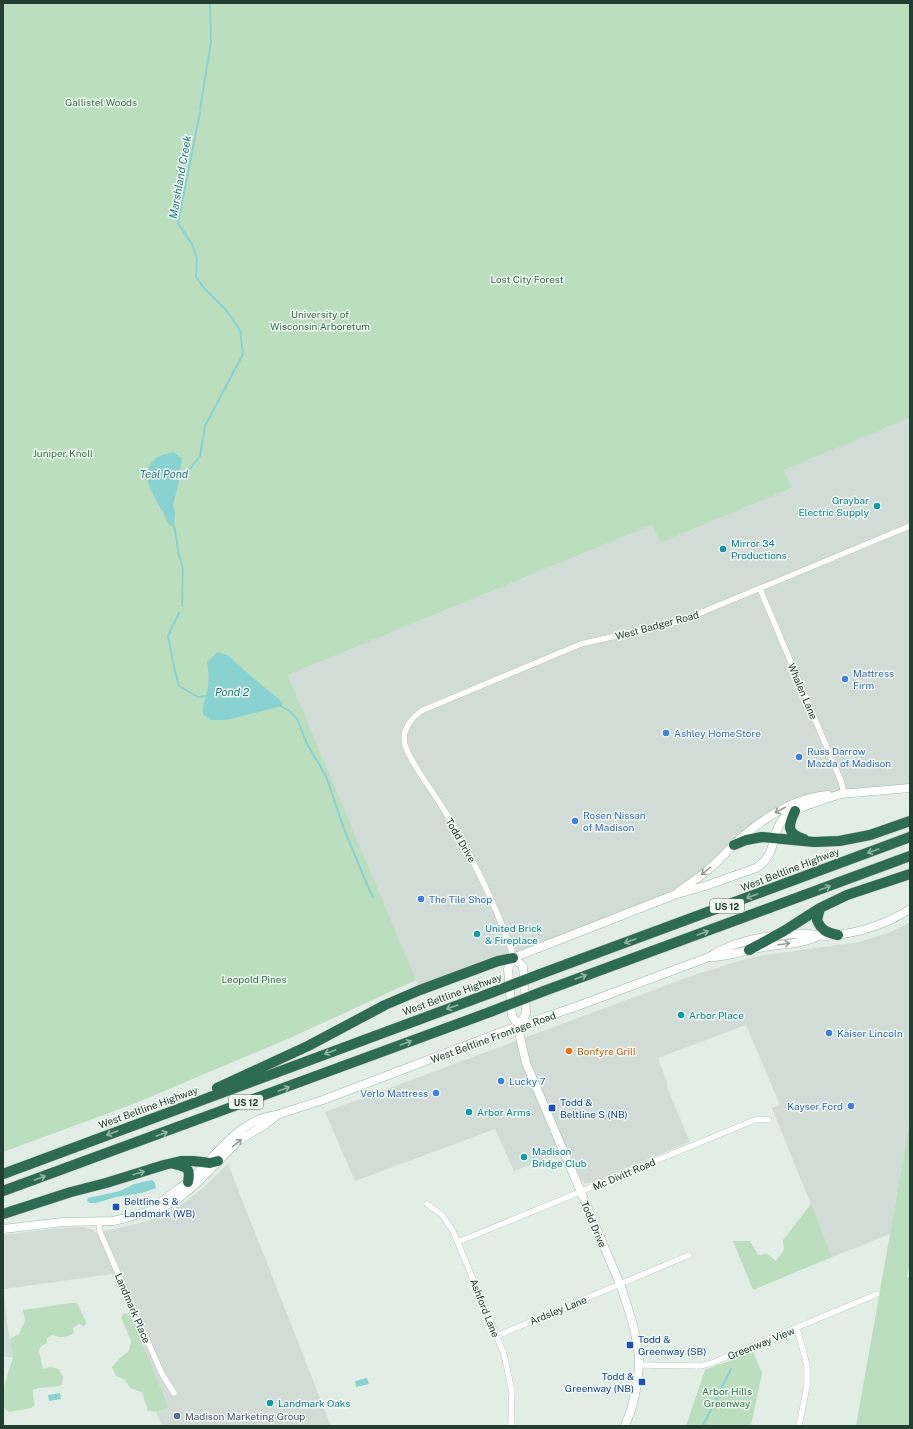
<svg xmlns="http://www.w3.org/2000/svg" width="913" height="1429" font-family="'Public Sans',sans-serif">
<style>
.built{fill:#d0dcd5}
.green{fill:#bbdebf}
.water{fill:#8ad2d2}
.lines{fill:none;stroke-linecap:round;stroke-linejoin:round}
.stream{stroke:#8ad2d2;stroke-width:2}
.street-casing{stroke:#a5b5ac;stroke-width:6}
.secondary-casing{stroke:#a0b8ac;stroke-width:9}
.highway-casing{stroke:#c1c9c6;stroke-width:11}
.street{stroke:#fff;stroke-width:5.5}
.secondary{stroke:#fff;stroke-width:8}
.highway{stroke:#2d6b54;stroke-width:10}
.highway-bridge-casing{stroke:#c1c9c6;stroke-width:11;stroke-linecap:butt}
.highway-bridge{stroke:#2d6b54;stroke-width:10}
.oneway{stroke:#909e98}
.oneway2{stroke:#90b2a4}
.culture-dot{fill:#0f9aa8;stroke:#f3f9f5;stroke-width:1.5}
.shop-dot{fill:#3f7fe0;stroke:#f3f9f5;stroke-width:1.5}
.food-dot{fill:#e8710a;stroke:#f3f9f5;stroke-width:1.5}
.transit-dot{fill:#1a4fb4;stroke:#f3f9f5;stroke-width:1.5}
.service-dot{fill:#5c6f8a;stroke:#f3f9f5;stroke-width:1.5}
.labels{text-anchor:middle;dominant-baseline:central;stroke-width:3;stroke-linejoin:round;paint-order:stroke}
.shield{fill:#f3f9f5;stroke:#61766c;stroke-width:1}
.shield-label{font-size:9px;font-weight:bold;fill:#223e32}
.park-label{font-size:10px;fill:#2b753d;stroke:#f3f9f5}
.culture-label{font-size:10px;fill:#0d838f;stroke:#f3f9f5;text-anchor:start}
.street-label{font-size:10px;fill:#223e32;stroke:#f3f9f5}
.shop-label{font-size:10px;fill:#366cbe;stroke:#f3f9f5;text-anchor:start}
.food-label{font-size:10px;fill:#c56008;stroke:#f3f9f5;text-anchor:start}
.transit-label{font-size:10px;fill:#164399;stroke:#f3f9f5;text-anchor:start}
.service-label{font-size:10px;fill:#4e5e75;stroke:#f3f9f5;text-anchor:start}
.water-label{font-size:11px;font-style:italic;fill:#1b7a7b;stroke:#f3f9f5}
</style>
<rect width="100%" height="100%" fill="#e2ede6"/>
<path class="built" d="M 910,418 L 910,788 L 844,793 L 783,808 L 674,895 L 420,990 L 288,675 L 652,525 L 660,543 L 792,488 L 784,470 Z
M 910,922 L 910,1123 L 890,1234 L 832,1257 L 772,1108 L 780,1105 L 746,1025 L 658,1058 L 667,1082 L 667,1087 L 690,1142 L 590,1183 L 584,1183 L 581,1179 L 568,1150 L 514,1171 L 495,1129 L 355,1181 L 325,1112 L 694,975 L 746,959 L 765,955 L 860,942 L 893,931 Z
M 228,1164 L 331,1426 L 162,1426 L 156,1412 L 169,1406 L 112,1274 L 4,1289 L 7,1323 L 13,1358 L 3,1356 L 3,1235 L 51,1229 L 84,1227 L 91,1229 L 96,1233 L 137,1224 L 154,1219 L 182,1204 L 203,1188 Z"/>
<path class="green" d="M 3,3 L 910,3 L 910,418 L 784,470 L 792,488 L 660,543 L 652,525 L 288,675 L 416,980 L 290,1038 L 136,1103 L 3,1152 Z
M 910,1121 L 910,1263 L 907,1277 L 910,1276 L 910,1426 L 856,1426 Z
M 811,1204 L 832,1257 L 753,1290 L 733,1241 L 750,1241 L 758,1255 L 767,1254 L 776,1261 L 784,1250 L 783,1240 Z
M 71,1303 L 77,1303 L 86,1322 L 85,1326 L 79,1324 L 73,1328 L 74,1333 C 67,1338 60,1338 52,1335 L 47,1338 L 47,1343 L 41,1346 L 39,1350 L 43,1369 L 50,1367 L 59,1369 L 63,1377 L 62,1385 C 52,1388 42,1386 33,1390 L 33,1397 L 35,1405 L 31,1408 L 9,1412 L 3,1407 L 3,1389 L 13,1358 L 10,1339 L 19,1334 L 25,1321 L 23,1310 Z
M 125,1313 L 130,1315 L 169,1407 L 156,1412 L 148,1411 L 142,1392 L 130,1388 L 124,1379 L 116,1376 L 112,1367 L 120,1358 L 129,1351 L 131,1341 L 121,1317 Z
M 753,1352 L 762,1373 L 751,1426 L 686,1426 L 705,1370 Z"/>
<path class="water" d="M 173,452 L 182,458 L 178,486 L 173,505 L 175,513 L 174,525 L 170,526 C 167,522 166,517 163,512 C 155,498 137,474 155,459 C 159,455 167,454 173,452 Z
M 218,652 L 229,656 L 244,670 L 282,702 L 282,706 L 227,720 L 211,720 L 203,714 C 202,705 205,701 207,692 C 209,682 209,673 207,662 Z
M 152,1180 L 155,1183 L 156,1188 L 142,1193 L 116,1197 L 96,1203 L 90,1203 L 87,1201 L 88,1198 L 120,1191 L 134,1184 Z
M 367,1378 L 369,1384 L 356,1387 L 355,1381 Z
M 60,1393 L 61,1399 L 49,1401 L 48,1395 Z"/>
<g class="lines">
<path class="stream" d="M 200,109 L 211,42 L 210,3
M 178,476 L 187,473 L 200,456 L 205,426 L 243,354 L 240,330 L 226,310 L 204,288 L 196,277 L 197,258 L 192,244 L 178,223 L 200,112
M 173,523 L 175,530 L 178,551 L 183,569 L 182,606
M 179,613 L 168,636 L 174,667 L 179,686 L 198,697 L 208,696
M 281,706 L 291,712 L 297,719 L 307,744 L 326,776 L 344,829 L 369,889 L 373,897
M 722,1390 L 748,1396
M 703,1426 L 731,1369"/>
<g class="street-casing">
<path id="street" d="M 760,589 L 841,781 L 844,793
M 513,958 C 510,942 503,928 497,913 C 481,875 463,840 441,805 C 431,789 410,762 405,745 C 401,730 412,717 423,710 L 581,644 L 680,621 L 705,611 L 910,526
M 427,1204 L 442,1215 L 453,1231 L 504,1354 L 512,1392 L 511,1426
M 99,1221 L 100,1232 L 162,1374 L 174,1393
M 458,1242 L 757,1119 L 769,1120
M 797,1328 L 807,1365 L 807,1386 L 799,1426
M 497,1336 L 689,1255
M 639,1365 L 700,1366 L 712,1363 L 877,1294"/>
</g>
<g class="secondary-casing">
<path id="secondary" d="M 840,794 L 910,788
M 678,892 C 688,885 698,878 708,870 C 720,860 730,848 741,838 C 766,816 795,798 828,795
M 710,957 C 728,957 746,950 764,947 C 782,944 803,944 818,936
M 513,958 L 508,969 L 512,1016 L 519,1026 L 520,1037 L 526,1063 L 620,1284 C 628,1307 640,1342 639,1366 C 638,1386 633,1407 625,1426
M 513,958 L 674,895 L 705,886 L 756,868 C 779,853 769,835 784,818 C 794,807 829,798 844,793
M 513,958 L 523,966 L 526,1013 L 519,1026
M 152,1210 C 163,1199 177,1191 189,1181 C 216,1157 237,1120 276,1115 L 323,1100 L 504,1031 L 575,1007 L 709,957 C 737,939 772,934 805,934 C 813,934 819,936 826,936 C 856,934 885,925 910,909
M 3,1229 L 63,1222 L 113,1221 L 126,1218 L 163,1207 L 179,1198 L 196,1184 L 238,1141 L 266,1124 L 276,1116"/>
</g>
<g class="highway-casing">
<path id="highway" d="M 795,811 C 788,826 786,833 804,839
M 734,845 L 746,840 L 762,837 L 814,842 L 839,841 L 870,835 L 910,821
M 820,908 L 817,920 C 821,930 827,933 838,935
M 749,950 L 784,931 L 820,908 L 847,895 L 910,874
M 543,973 L 910,837
M 544,991 L 910,856
M 217,1088 L 308,1046 L 385,1005 L 420,990 L 498,961 L 513,958
M 174,1164 C 187,1167 191,1168 188,1182
M 3,1174 L 488,994
M 3,1191 L 490,1012
M 3,1214 L 71,1192 L 106,1183 L 164,1165 L 181,1161 L 193,1161 L 210,1163 L 218,1161"/>
</g>
<use href="#street" class="street"/>
<use href="#secondary" class="secondary"/>
<use href="#highway" class="highway"/>
<g class="highway-bridge-casing">
<path id="highway-bridge" d="M 488,994 L 543,973
M 490,1012 L 544,991"/>
</g>
<use href="#highway-bridge" class="highway-bridge"/>
</g>
<defs><path id="oneway-shaft" d="M-6 0H5M1.5-3L5.5 0L1.5 3" fill="none" stroke-width="1.6" stroke-linecap="round" stroke-linejoin="round"/></defs>
<g class="oneway">
<use href="#oneway-shaft" transform="translate(780 810) rotate(152)"/>
<use href="#oneway-shaft" transform="translate(706 871) rotate(141)"/>
<use href="#oneway-shaft" transform="translate(784 944) rotate(-8)"/>
<use href="#oneway-shaft" transform="translate(237 1143) rotate(-40)"/>
</g>
<g class="oneway2">
<use href="#oneway-shaft" transform="translate(873 851) rotate(160)"/>
<use href="#oneway-shaft" transform="translate(825 888) rotate(-20)"/>
<use href="#oneway-shaft" transform="translate(752 896) rotate(160)"/>
<use href="#oneway-shaft" transform="translate(703 933) rotate(-20)"/>
<use href="#oneway-shaft" transform="translate(630 941) rotate(160)"/>
<use href="#oneway-shaft" transform="translate(581 977) rotate(-20)"/>
<use href="#oneway-shaft" transform="translate(452 1007) rotate(160)"/>
<use href="#oneway-shaft" transform="translate(406 1043) rotate(-20)"/>
<use href="#oneway-shaft" transform="translate(330 1052) rotate(160)"/>
<use href="#oneway-shaft" transform="translate(284 1089) rotate(-20)"/>
<use href="#oneway-shaft" transform="translate(112 1133) rotate(160)"/>
<use href="#oneway-shaft" transform="translate(162 1134) rotate(-20)"/>
<use href="#oneway-shaft" transform="translate(139 1173) rotate(-17)"/>
<use href="#oneway-shaft" transform="translate(40 1178) rotate(-20)"/>
</g>
<g class="culture-dot">
<circle cx="877" cy="506" r="4"/>
<circle cx="723" cy="549" r="4"/>
<circle cx="477" cy="934" r="4"/>
<circle cx="681" cy="1015" r="4"/>
<circle cx="469" cy="1112" r="4"/>
<circle cx="524" cy="1157" r="4"/>
<circle cx="270" cy="1403" r="4"/>
</g>
<g class="shop-dot">
<circle cx="845" cy="679" r="4"/>
<circle cx="666" cy="733" r="4"/>
<circle cx="799" cy="757" r="4"/>
<circle cx="575" cy="821" r="4"/>
<circle cx="421" cy="899" r="4"/>
<circle cx="829" cy="1033" r="4"/>
<circle cx="501" cy="1081" r="4"/>
<circle cx="436" cy="1093" r="4"/>
<circle cx="851" cy="1106" r="4"/>
</g>
<circle class="food-dot" cx="569" cy="1051" r="4"/>
<g class="transit-dot">
<rect x="548" y="1104" width="8" height="8" rx="2"/>
<rect x="112" y="1203" width="8" height="8" rx="2"/>
<rect x="626" y="1341" width="8" height="8" rx="2"/>
<rect x="638" y="1378" width="8" height="8" rx="2"/>
</g>
<circle class="service-dot" cx="177" cy="1416" r="4"/>
<g class="labels">
<g class="shield">
<rect x="710" y="899" width="34" height="14" rx="3"/>
<rect x="229" y="1095" width="34" height="14" rx="3"/>
</g>
<g class="shield-label">
<text x="727" y="906">US 12</text>
<text x="246" y="1102">US 12</text>
</g>
<g class="park-label">
<text x="101" y="102">Gallistel Woods</text>
<text x="527" y="279">Lost City Forest</text>
<text x="320" y="314">University of<tspan x="320" dy="12">Wisconsin Arboretum</tspan></text>
<text x="63" y="453">Juniper Knoll</text>
<text x="254" y="979">Leopold Pines</text>
<text x="727" y="1391">Arbor Hills<tspan x="727" dy="12">Greenway</tspan></text>
</g>
<g class="culture-label">
<text x="869" y="500" text-anchor="end">Graybar<tspan x="869" dy="12">Electric Supply</tspan></text>
<text x="731" y="543">Mirror 34<tspan x="731" dy="12">Productions</tspan></text>
<text x="485" y="928">United Brick<tspan x="485" dy="12">&amp; Fireplace</tspan></text>
<text x="689" y="1015">Arbor Place</text>
<text x="477" y="1112">Arbor Arms</text>
<text x="532" y="1151">Madison<tspan x="532" dy="12">Bridge Club</tspan></text>
<text x="278" y="1403">Landmark Oaks</text>
</g>
<g class="street-label">
<text transform="translate(657 625) rotate(-15)">West Badger Road</text>
<text transform="translate(803 691) rotate(67)">Whalen Lane</text>
<text transform="translate(461 840) rotate(60)">Todd Drive</text>
<text transform="translate(790 869) rotate(-21)">West Beltline Highway</text>
<text transform="translate(452 994) rotate(-20)">West Beltline Highway</text>
<text transform="translate(493 1037) rotate(-20)">West Beltline Frontage Road</text>
<text transform="translate(148 1107) rotate(-20)">West Beltline Highway</text>
<text transform="translate(624 1174) rotate(-23)">Mc Divitt Road</text>
<text transform="translate(594 1224) rotate(67)">Todd Drive</text>
<text transform="translate(133 1308) rotate(67)">Landmark Place</text>
<text transform="translate(485 1308) rotate(68)">Ashford Lane</text>
<text transform="translate(558 1310) rotate(-22)">Ardsley Lane</text>
<text transform="translate(761 1343) rotate(-22)">Greenway View</text>
</g>
<g class="shop-label">
<text x="853" y="673">Mattress<tspan x="853" dy="12">Firm</tspan></text>
<text x="674" y="733">Ashley HomeStore</text>
<text x="807" y="751">Russ Darrow<tspan x="807" dy="12">Mazda of Madison</tspan></text>
<text x="583" y="815">Rosen Nissan<tspan x="583" dy="12">of Madison</tspan></text>
<text x="429" y="899">The Tile Shop</text>
<text x="837" y="1033">Kaiser Lincoln</text>
<text x="509" y="1081">Lucky 7</text>
<text x="428" y="1093" text-anchor="end">Verlo Mattress</text>
<text x="843" y="1106" text-anchor="end">Kayser Ford</text>
</g>
<g class="food-label">
<text x="577" y="1051">Bonfyre Grill</text>
</g>
<g class="transit-label">
<text x="560" y="1102">Todd &amp;<tspan x="560" dy="12">Beltline S (NB)</tspan></text>
<text x="124" y="1201">Beltline S &amp;<tspan x="124" dy="12">Landmark (WB)</tspan></text>
<text x="638" y="1339">Todd &amp;<tspan x="638" dy="12">Greenway (SB)</tspan></text>
<text x="634" y="1376" text-anchor="end">Todd &amp;<tspan x="634" dy="12">Greenway (NB)</tspan></text>
</g>
<g class="service-label">
<text x="185" y="1416">Madison Marketing Group</text>
</g>
<g class="water-label">
<text transform="translate(180 177) rotate(-80)">Marshland Creek</text>
<text x="164" y="474">Teal Pond</text>
<text x="232" y="692">Pond 2</text>
</g>
</g>
<rect width="913" height="1429" fill="none" stroke="#223e32" stroke-width="8"/>
</svg>
